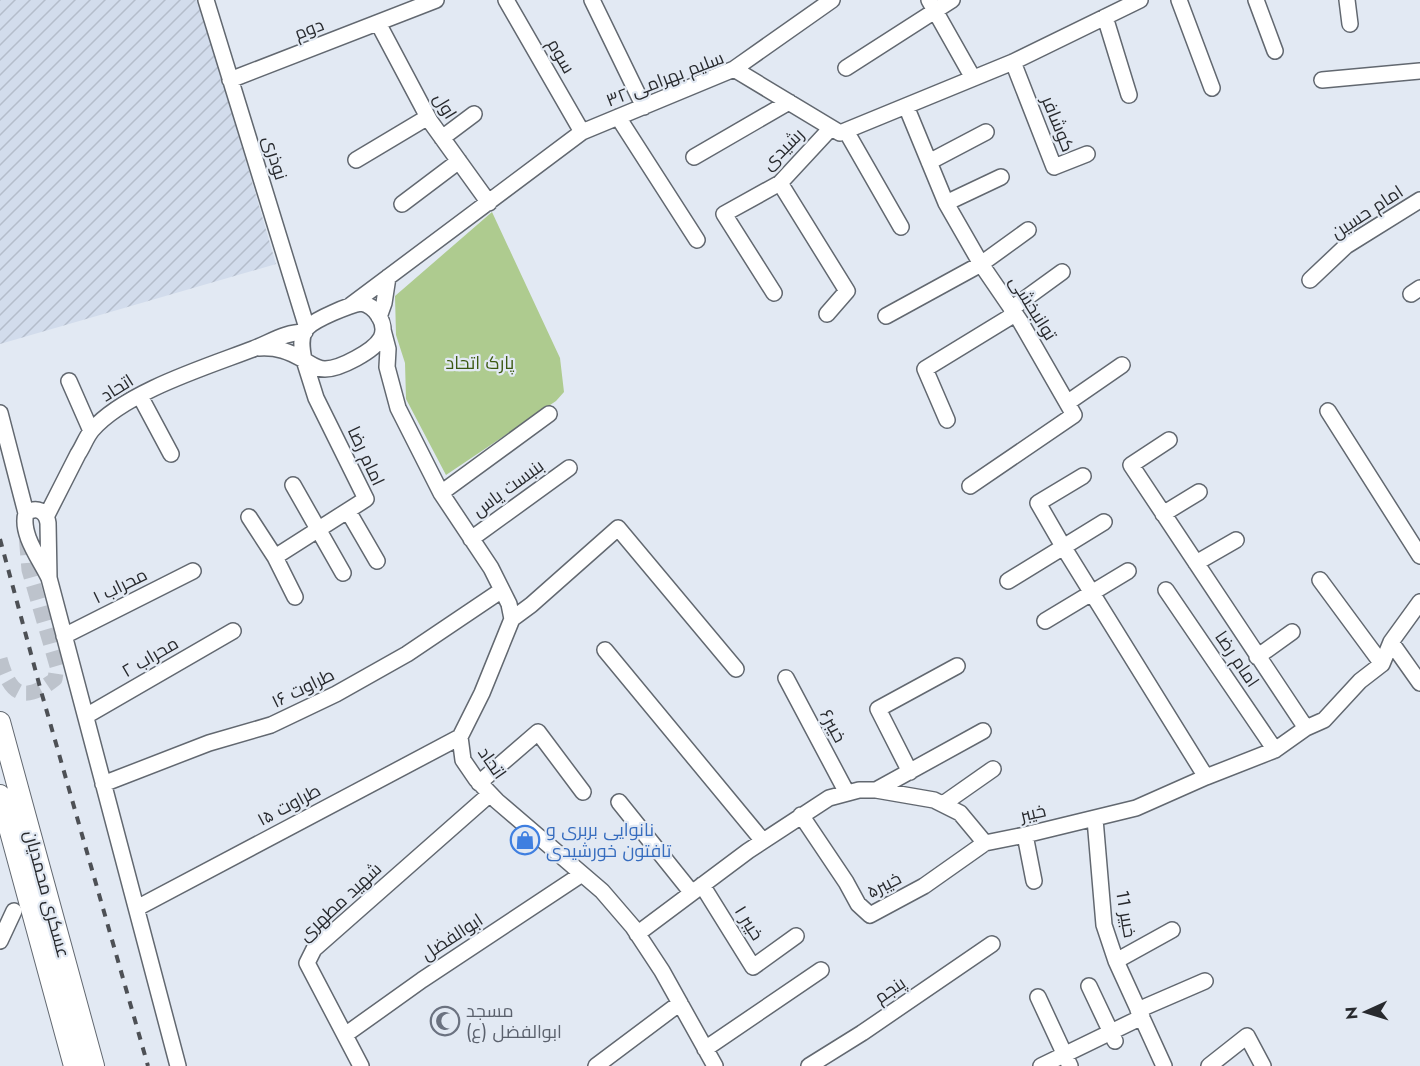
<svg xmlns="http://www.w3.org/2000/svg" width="1420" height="1066" font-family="Jost,Cairo,sans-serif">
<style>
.industrial{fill:url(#industrial-furrows)}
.park{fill:#aecb8f}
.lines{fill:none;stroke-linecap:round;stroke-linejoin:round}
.minor-tunnel{stroke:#bdc3cc;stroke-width:15;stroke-dasharray:15 8;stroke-linecap:butt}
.minor-casing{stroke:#626870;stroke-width:18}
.major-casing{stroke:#626870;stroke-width:22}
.minor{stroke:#fff;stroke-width:15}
.major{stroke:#fff;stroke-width:20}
.rail{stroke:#4d5055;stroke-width:4;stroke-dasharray:8 8;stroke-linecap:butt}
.labels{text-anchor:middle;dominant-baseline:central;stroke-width:4.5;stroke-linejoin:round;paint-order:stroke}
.street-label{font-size:18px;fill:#282a2e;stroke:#e2e9f3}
.park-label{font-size:18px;fill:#3c5912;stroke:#e2e9f3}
.shop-label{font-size:18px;fill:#366cbe;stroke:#e2e9f3;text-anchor:start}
.worship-label{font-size:18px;fill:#5b616d;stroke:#e2e9f3;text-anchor:start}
</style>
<defs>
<pattern id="industrial-furrows" width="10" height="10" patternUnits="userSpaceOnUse" patternTransform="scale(1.5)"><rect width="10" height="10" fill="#d2dcec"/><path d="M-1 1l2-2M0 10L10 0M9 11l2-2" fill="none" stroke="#b4bdcb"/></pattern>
</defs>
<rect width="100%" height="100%" fill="#e2e9f3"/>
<path class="industrial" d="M 0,0 L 199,0 L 276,264 L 0,344 Z"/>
<path class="park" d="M 492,212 L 560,358 L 564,392 L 556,401 L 446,475 L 406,399 L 405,363 L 396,335 L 395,296 Z"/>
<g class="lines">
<path class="minor-tunnel" d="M 0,659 C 10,695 24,704 55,679 L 57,666 L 29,570 L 26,534"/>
<g class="minor-casing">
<path id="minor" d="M 206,0 L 307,328
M 506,0 L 582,132
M 592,0 L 644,107
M 929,0 L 973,78
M 1179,0 L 1212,88
M 1256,0 L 1275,51
M 1347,0 L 1350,24
M 1105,17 L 1129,95
M 378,23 L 430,121 L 489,203
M 1013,62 L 1054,167 L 1087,154
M 846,68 L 952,0
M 734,69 L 832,0
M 230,80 L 436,0
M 1322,80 L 1420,71
M 906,106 L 946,203 L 981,264 L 1020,321 L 1074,415 L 970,486
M 618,117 L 697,240
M 846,131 L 901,227
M 442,138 L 474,114
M 694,157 L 789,102
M 356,160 L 428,117
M 929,162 L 986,132
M 780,183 L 847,291 L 827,314
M 946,203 L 1001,177
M 402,204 L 459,161
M 1310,280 L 1346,246 L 1420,200
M 774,293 L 724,214 L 780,183 L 831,128
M 1411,294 L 1420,288
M 361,303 C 375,305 388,324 381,338 C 374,351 340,369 325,369 C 317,369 311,364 304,360 C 302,350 299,335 308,327 C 316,319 349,305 361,303 Z
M 351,305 L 582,132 L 734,69 L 840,133 L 1013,62 L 1140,0
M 1011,309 L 1062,272
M 886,316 L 981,264 L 1028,230
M 379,317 L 384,303 L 388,277
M 383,330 L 388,349 L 387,367 L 398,408 L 441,493 L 491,568 L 509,604 L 512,619 L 482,693 L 460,737 L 463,760 L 476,779 L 497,801 L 602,891 L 633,927 L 662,971 L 715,1066
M 259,348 C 278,347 288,351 304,360 L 316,398 L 366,499 L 275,557
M 69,381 L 91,431
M 140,396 L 171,454
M 1067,403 L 1122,365
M 1328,411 L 1420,556
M 0,413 L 26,513
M 947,420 L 925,369 L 1015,314
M 1169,440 L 1131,465 L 1306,728
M 1083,476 L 1038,503 L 1064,548 L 1206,777
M 293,485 L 343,573
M 441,493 L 549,414
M 348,511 L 377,561
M 1163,514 L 1199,492
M 47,515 C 57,495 68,474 78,454 C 83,447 86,437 92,430 C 125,392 206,367 253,349 C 271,342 285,332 305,332
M 249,517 L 275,557 L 295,597
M 471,539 L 569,468
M 1196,563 L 1236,540
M 49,578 L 48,523 C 46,511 37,506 26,513 C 20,534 40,559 49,578 L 178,1066
M 1320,580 L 1382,664
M 1008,581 L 1104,522
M 1166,590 L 1275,750
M 512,619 L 531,605 L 618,528 L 736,669
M 1045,621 L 1128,571
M 64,636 L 193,571
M 1391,642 L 1420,683
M 605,650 L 763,841
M 1257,657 L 1292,632
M 786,678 L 847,793
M 86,716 L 233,631
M 910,772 L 878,709 L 957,666
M 479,783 L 538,732 L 583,792
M 103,784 L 209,743 L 271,725 L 336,694 L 407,654 L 502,590
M 876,790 L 983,731
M 619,802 L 692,893
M 943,804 L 993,769
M 801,815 L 846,882 L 858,904 L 870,915 L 924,886 L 985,843
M 1095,819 L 1104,925 L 1116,961 L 1164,1066
M 1025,835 L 1034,881
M 702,885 L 753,967 L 796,936
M 137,908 L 460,737
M 637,934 L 748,851 L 829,798 L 859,790 L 876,790 L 934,800 L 960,813 L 985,843 L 1025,835 L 1136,808 L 1206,777 L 1275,750 L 1306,728 L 1324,720 L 1360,681 L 1382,664 L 1391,642 L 1420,602
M 0,941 L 14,911
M 1116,961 L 1172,930
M 1089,986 L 1115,1041
M 1038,997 L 1070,1066
M 1138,1010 L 1205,981
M 345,1035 L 422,980 L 582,874
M 705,1049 L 821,970
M 361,1066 L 307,963 L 314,949 L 490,794
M 596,1066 L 680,1003
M 809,1066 L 862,1033 L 992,944
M 1041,1066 L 1142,1017
M 1209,1066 L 1247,1036 L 1263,1066"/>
</g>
<g class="major-casing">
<path id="major" d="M 0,722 L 94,1066
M 0,795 L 74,1066"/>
</g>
<use href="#minor" class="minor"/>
<use href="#major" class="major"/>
<path class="rail" d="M 0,539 L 41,691 L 148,1066"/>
</g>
<defs>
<g id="shop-ring" transform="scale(1.5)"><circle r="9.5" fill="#e2e9f3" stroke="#3f7fe0" stroke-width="1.5"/><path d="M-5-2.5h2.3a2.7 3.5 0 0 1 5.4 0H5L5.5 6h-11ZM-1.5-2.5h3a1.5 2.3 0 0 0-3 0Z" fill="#3f7fe0"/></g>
<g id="mosque-ring" transform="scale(1.5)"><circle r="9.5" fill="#e2e9f3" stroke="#6b7280" stroke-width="1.5"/><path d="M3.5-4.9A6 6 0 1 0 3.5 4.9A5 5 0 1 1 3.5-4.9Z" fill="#6b7280"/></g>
</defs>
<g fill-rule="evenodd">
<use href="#shop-ring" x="525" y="840"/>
<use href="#mosque-ring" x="445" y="1021"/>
</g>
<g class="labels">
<g class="street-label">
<text transform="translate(309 29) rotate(-21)">دوم</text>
<text transform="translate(561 56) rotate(60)">سوم</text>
<text transform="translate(665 79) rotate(-21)">سلیم بهرامی ۳۲</text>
<text transform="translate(445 106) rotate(59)">اول</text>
<text transform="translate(1058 124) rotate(68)">کوشافر</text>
<text transform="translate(783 149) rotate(-45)">رشیدی</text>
<text transform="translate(275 158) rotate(73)">نوذری</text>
<text transform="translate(1367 212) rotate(-33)">امام حسین</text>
<text transform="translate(1033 308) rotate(58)">توانبخشی</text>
<text transform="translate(117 388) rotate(-32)">اتحاد</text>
<text transform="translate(366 456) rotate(65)">امام رضا</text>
<text transform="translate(508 488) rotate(-36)">بنبست یاس</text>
<text transform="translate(120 586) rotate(-26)">محراب ۱</text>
<text transform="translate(150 657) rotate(-30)">محراب ۲</text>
<text transform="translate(1237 659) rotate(56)">امام رضا</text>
<text transform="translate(303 688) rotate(-26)">طراوت ۱۶</text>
<text transform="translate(833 726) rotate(62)">خیبر۶</text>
<text transform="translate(492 763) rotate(55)">اتحاد</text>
<text transform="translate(289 805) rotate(-28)">طراوت ۱۵</text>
<text transform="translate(1033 813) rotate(-13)">خیبر</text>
<text transform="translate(884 885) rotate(-27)">خیبر۵</text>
<text transform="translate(47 894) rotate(75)">عسکری محمدیان</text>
<text transform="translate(340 902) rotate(-43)">شهید مطهری</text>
<text transform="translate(1126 914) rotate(80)">خبیر 11</text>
<text transform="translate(749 923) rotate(58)">خیبر ۱</text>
<text transform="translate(452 937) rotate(-33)">ابوالفضل</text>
<text transform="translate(890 990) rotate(-34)">پنجم</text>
</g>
<g class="park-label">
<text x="480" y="363">پارک اتحاد</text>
</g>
<g class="shop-label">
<text x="546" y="830">نانوایی بربری و<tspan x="546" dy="21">تافتون خورشیدی</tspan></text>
</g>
<g class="worship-label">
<text x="466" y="1011">مسجد<tspan x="466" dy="21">ابوالفضل (ع)</tspan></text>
</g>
</g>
<g transform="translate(1366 1012) rotate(266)" stroke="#e2e9f3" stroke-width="4.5" paint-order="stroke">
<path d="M0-4.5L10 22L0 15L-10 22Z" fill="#282a2e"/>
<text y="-9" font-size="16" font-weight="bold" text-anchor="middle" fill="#282a2e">N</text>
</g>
</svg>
